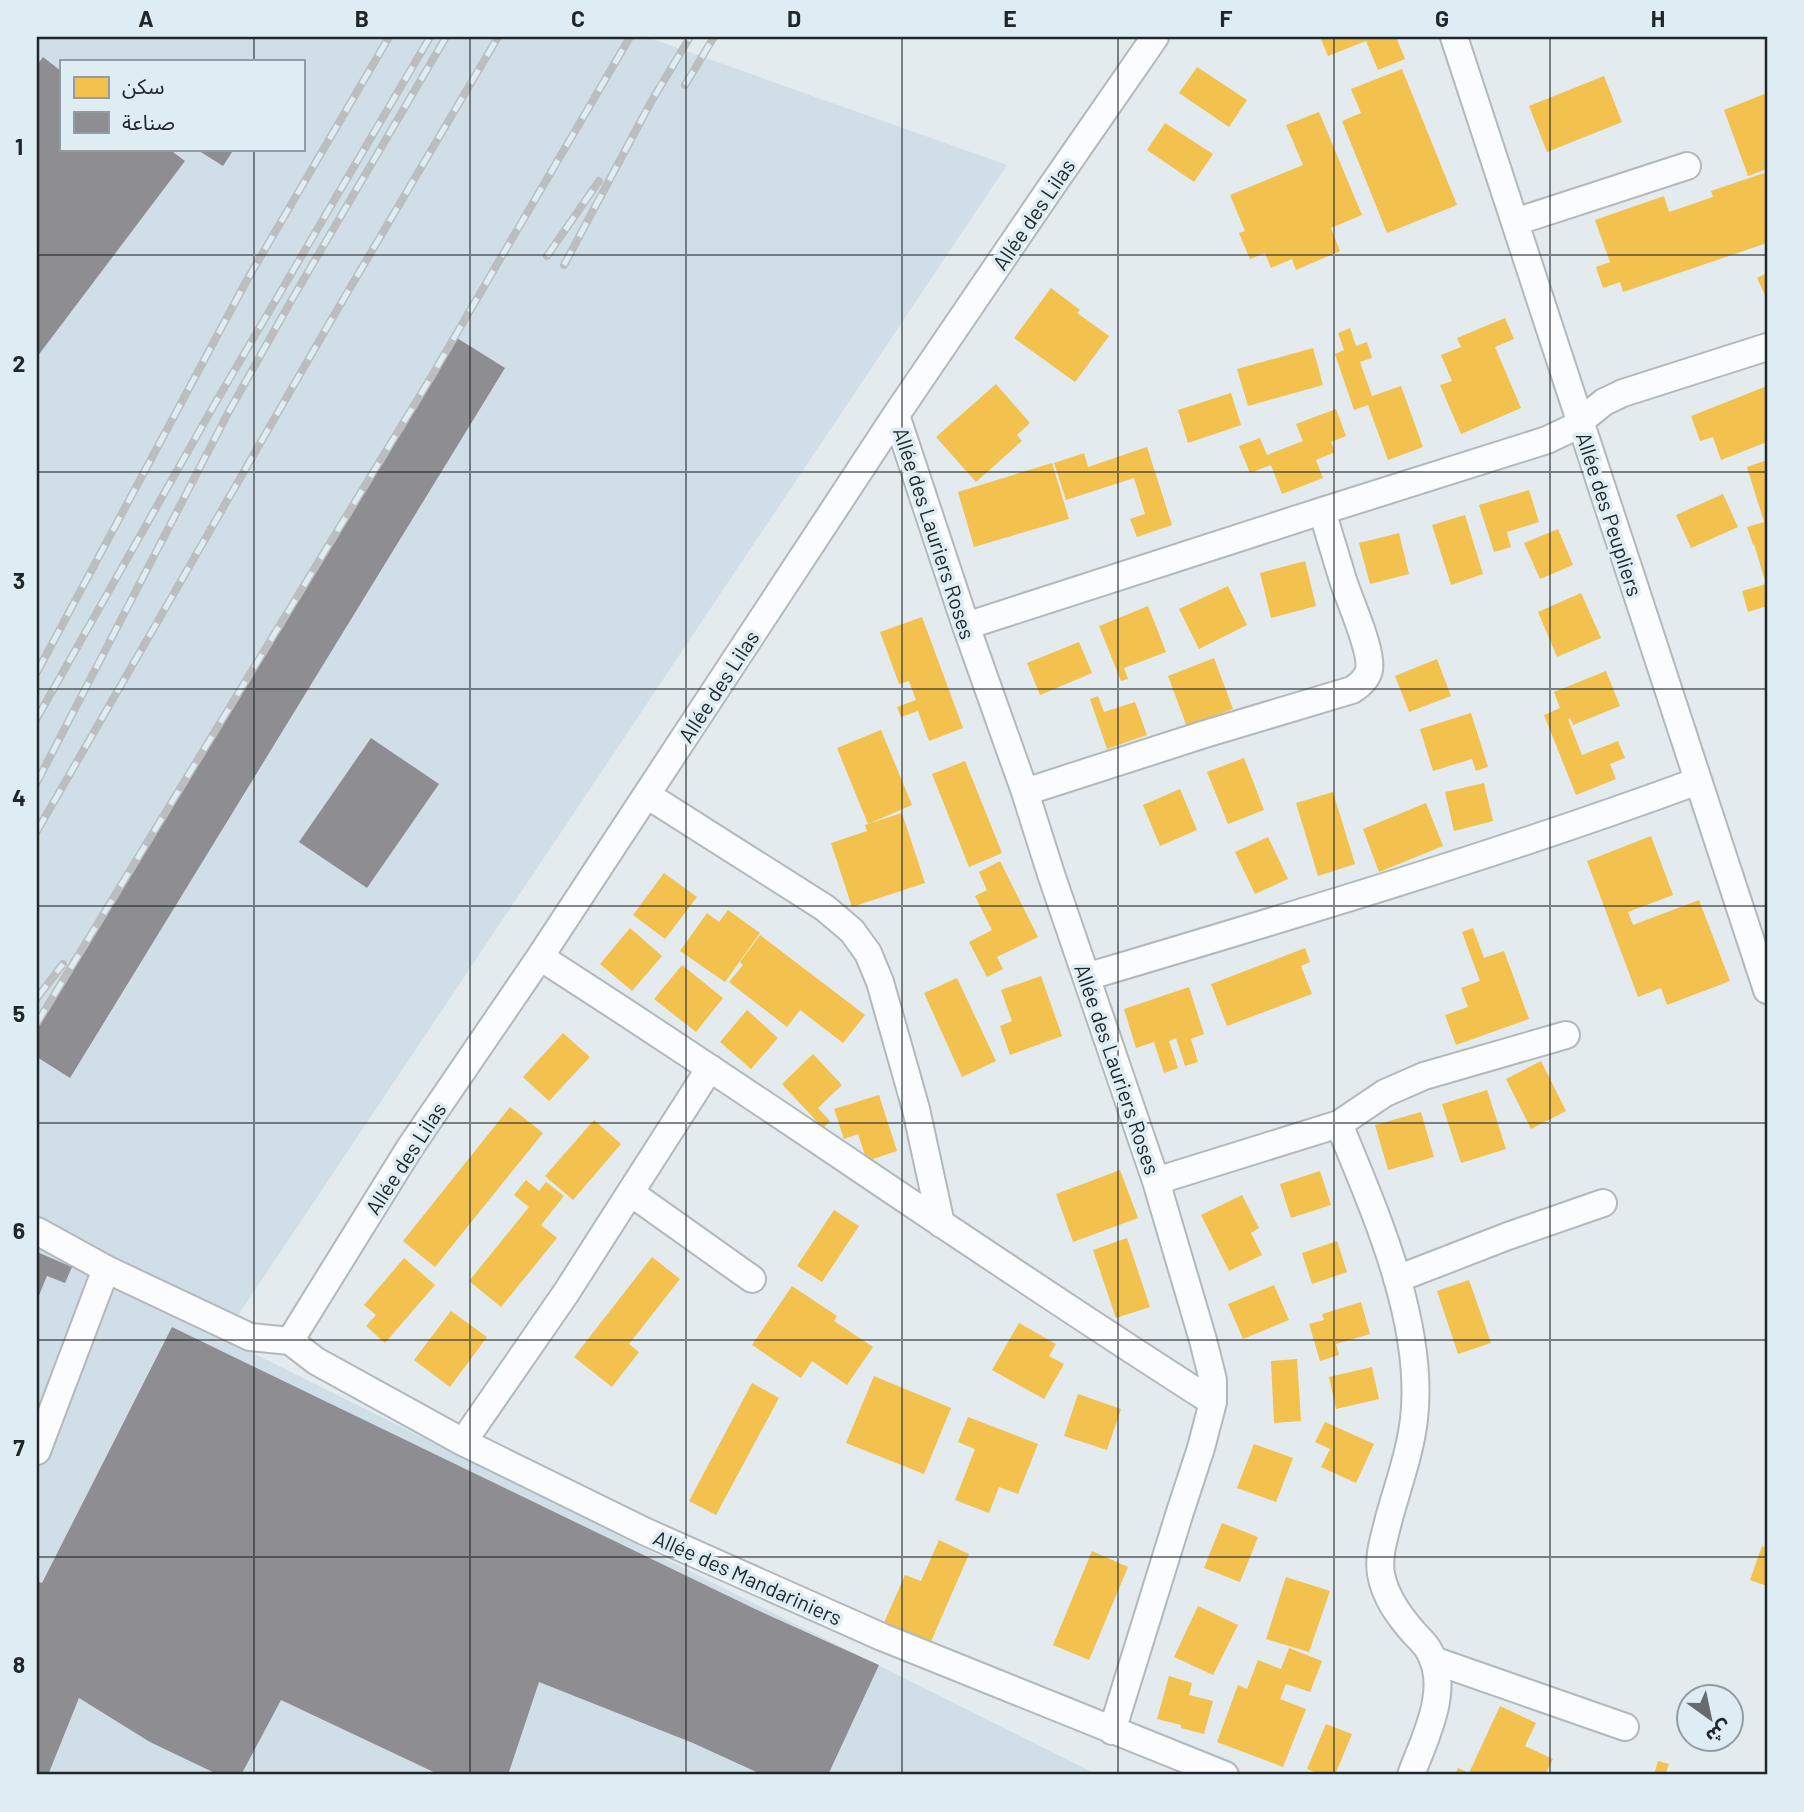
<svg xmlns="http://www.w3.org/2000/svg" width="1804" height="1812" font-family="Barlow,'Noto Sans Arabic',sans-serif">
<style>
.built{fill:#d0dfe7;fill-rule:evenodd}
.homes{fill:#f2c14e}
.industry{fill:#8d8d92}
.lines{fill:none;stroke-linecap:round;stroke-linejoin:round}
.minor-casing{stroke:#b3b8bc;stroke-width:30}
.minor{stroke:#fbfcfd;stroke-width:26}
.rail-casing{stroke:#bbbdbf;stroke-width:8}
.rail{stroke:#deecf4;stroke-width:5;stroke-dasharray:16;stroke-linecap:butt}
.grid{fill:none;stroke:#212629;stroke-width:2;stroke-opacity:0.55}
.labels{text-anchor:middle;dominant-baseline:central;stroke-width:7;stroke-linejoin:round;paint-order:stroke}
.street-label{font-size:21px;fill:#212629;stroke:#deecf4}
.neatline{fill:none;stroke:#212629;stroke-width:2.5}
.grid-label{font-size:23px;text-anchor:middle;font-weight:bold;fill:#212629}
</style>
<rect width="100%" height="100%" fill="#e3ebef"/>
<path class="built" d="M 37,37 L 647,37 L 1007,165 L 223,1338 L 1098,1775 L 37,1775 ZM 61,61 L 303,61 L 303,149 L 61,149 Z"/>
<path class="homes" d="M 1320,37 L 1396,37 L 1405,59 L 1378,70 L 1366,41 L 1328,56 Z
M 1197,67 L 1247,100 L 1229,127 L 1179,93 Z
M 1402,69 L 1457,205 L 1387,233 L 1342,121 L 1361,113 L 1351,89 Z
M 1604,76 L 1622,122 L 1547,152 L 1529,106 Z
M 1767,93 L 1767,169 L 1748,176 L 1724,110 Z
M 1319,112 L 1362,215 L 1331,228 L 1340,251 L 1296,270 L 1292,259 L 1271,268 L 1265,253 L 1250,259 L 1239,233 L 1245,231 L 1230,195 L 1303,165 L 1286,125 Z
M 1165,123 L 1213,154 L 1194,182 L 1147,150 Z
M 1767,172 L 1767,243 L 1623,292 L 1620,282 L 1603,288 L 1596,267 L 1610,262 L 1595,220 L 1664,196 L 1669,212 L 1713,197 L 1711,191 Z
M 1767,273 L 1767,299 L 1757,278 Z
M 1051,288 L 1080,310 L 1077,313 L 1109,336 L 1075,382 L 1014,338 Z
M 1505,318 L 1514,339 L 1495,347 L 1521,408 L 1461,434 L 1440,385 L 1452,381 L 1441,355 L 1461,347 L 1457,338 Z
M 1350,328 L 1356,346 L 1367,342 L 1372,358 L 1360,362 L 1372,396 L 1401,386 L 1423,447 L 1388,460 L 1368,405 L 1354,410 L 1335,354 L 1344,350 L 1338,333 Z
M 1313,348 L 1323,385 L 1248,406 L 1237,369 Z
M 996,384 L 1030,423 L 1017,435 L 1022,441 L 976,482 L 936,437 Z
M 1767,386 L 1767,442 L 1721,460 L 1713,437 L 1700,441 L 1691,416 Z
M 1231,393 L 1241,425 L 1188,443 L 1178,410 Z
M 1336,409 L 1346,436 L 1331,442 L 1335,452 L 1316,460 L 1323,478 L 1282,494 L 1271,465 L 1250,473 L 1239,446 L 1260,438 L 1267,455 L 1303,441 L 1296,424 Z
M 1147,447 L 1172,525 L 1137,537 L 1130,519 L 1145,514 L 1134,478 L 1066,500 L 1054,463 L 1084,453 L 1088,467 Z
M 1767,460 L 1767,606 L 1748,612 L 1742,591 L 1766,584 L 1754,544 L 1753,545 L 1747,527 L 1764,522 L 1747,467 Z
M 1052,463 L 1069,519 L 974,547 L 958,492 Z
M 1529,490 L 1539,522 L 1507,532 L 1511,547 L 1494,552 L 1479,505 Z
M 1723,494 L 1738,527 L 1691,548 L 1676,515 Z
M 1465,515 L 1483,574 L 1451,585 L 1432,525 Z
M 1558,529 L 1573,565 L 1540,579 L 1524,543 Z
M 1399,533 L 1409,574 L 1370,584 L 1359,543 Z
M 1305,561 L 1316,606 L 1271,618 L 1260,573 Z
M 1228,586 L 1247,625 L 1199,649 L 1179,609 Z
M 1581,593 L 1601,638 L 1557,657 L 1538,612 Z
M 1148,606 L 1166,652 L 1124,668 L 1128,679 L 1121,681 L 1099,626 Z
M 922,617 L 963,728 L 929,741 L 918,711 L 901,717 L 897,707 L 916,700 L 909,681 L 899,684 L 880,632 Z
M 1079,642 L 1092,673 L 1040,695 L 1027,663 Z
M 1214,658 L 1233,709 L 1187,727 L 1168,676 Z
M 1437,659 L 1451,696 L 1409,712 L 1395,676 Z
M 1606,671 L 1620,706 L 1573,725 L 1570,718 L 1568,719 L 1582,755 L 1618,741 L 1625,758 L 1610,764 L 1616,779 L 1576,795 L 1544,715 L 1560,708 L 1554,692 Z
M 1098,696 L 1104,712 L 1135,702 L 1147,735 L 1107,749 L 1090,699 Z
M 1471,713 L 1488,767 L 1476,771 L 1472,759 L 1433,771 L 1420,729 Z
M 881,730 L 912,805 L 868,824 L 837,748 Z
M 1244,758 L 1264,810 L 1228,824 L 1207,772 Z
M 965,761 L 1002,853 L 969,867 L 932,774 Z
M 1484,783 L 1493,821 L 1454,831 L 1445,792 Z
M 1180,789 L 1197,830 L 1160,846 L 1143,805 Z
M 1333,792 L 1355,864 L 1318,876 L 1296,803 Z
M 1426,803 L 1443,846 L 1379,872 L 1363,829 Z
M 902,813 L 925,883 L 852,907 L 831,843 L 867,831 L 865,825 Z
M 1651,836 L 1673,895 L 1628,912 L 1633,925 L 1699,900 L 1730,981 L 1667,1005 L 1661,988 L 1638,997 L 1587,861 Z
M 1268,837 L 1288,879 L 1255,894 L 1235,852 Z
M 1000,861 L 1038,937 L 997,957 L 1003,969 L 987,977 L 969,942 L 992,930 L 975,896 L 987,890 L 979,872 Z
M 664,873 L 697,897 L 665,939 L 633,915 Z
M 728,910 L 760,933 L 725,982 L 680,951 L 707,913 L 719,922 Z
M 630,928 L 662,956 L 632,991 L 600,964 Z
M 1473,928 L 1484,958 L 1504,951 L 1529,1019 L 1456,1045 L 1445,1015 L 1468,1007 L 1461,988 L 1480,981 L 1462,932 Z
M 760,935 L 865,1015 L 843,1043 L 800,1010 L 787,1027 L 729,982 L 743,965 L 740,962 Z
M 1305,948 L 1310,962 L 1301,966 L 1312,994 L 1227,1026 L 1211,984 Z
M 682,965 L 723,998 L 696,1032 L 654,999 Z
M 1041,976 L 1062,1036 L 1010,1055 L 1000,1026 L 1012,1021 L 1001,990 Z
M 957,978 L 996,1061 L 962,1077 L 924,993 Z
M 1189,987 L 1204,1034 L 1191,1039 L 1198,1062 L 1185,1066 L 1176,1038 L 1169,1041 L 1178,1068 L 1164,1073 L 1154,1042 L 1136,1048 L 1124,1009 Z
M 747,1010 L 778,1038 L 751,1069 L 720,1042 Z
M 563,1033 L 590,1057 L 549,1101 L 523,1077 Z
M 813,1054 L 842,1085 L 818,1108 L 830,1121 L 823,1128 L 782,1084 Z
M 1541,1061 L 1566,1111 L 1531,1129 L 1506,1079 Z
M 1487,1090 L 1506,1149 L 1461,1163 L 1442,1104 Z
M 879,1095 L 897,1151 L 867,1161 L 858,1134 L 844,1139 L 834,1109 Z
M 510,1107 L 543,1133 L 435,1267 L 403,1241 Z
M 1421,1112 L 1434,1157 L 1388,1170 L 1375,1125 Z
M 594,1120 L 621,1144 L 573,1200 L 545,1176 Z
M 1120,1170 L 1138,1218 L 1073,1242 L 1056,1194 Z
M 1320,1171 L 1331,1205 L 1291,1218 L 1280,1184 Z
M 526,1180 L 539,1191 L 546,1182 L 564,1196 L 541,1225 L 557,1238 L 501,1307 L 469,1281 L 529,1207 L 514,1195 Z
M 1242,1195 L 1259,1228 L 1251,1233 L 1262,1255 L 1229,1271 L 1201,1215 Z
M 834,1210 L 859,1226 L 822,1282 L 797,1266 Z
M 1127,1238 L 1150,1307 L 1116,1318 L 1093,1250 Z
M 1337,1241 L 1347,1272 L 1312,1284 L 1302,1253 Z
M 652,1257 L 680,1279 L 629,1344 L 639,1352 L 612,1387 L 574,1357 Z
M 404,1258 L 435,1285 L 385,1343 L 366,1326 L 376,1315 L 364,1305 Z
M 1469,1280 L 1491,1343 L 1458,1354 L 1437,1291 Z
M 1274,1285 L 1289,1320 L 1243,1339 L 1228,1304 Z
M 792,1286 L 837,1316 L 834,1321 L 873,1347 L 847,1385 L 812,1361 L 801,1378 L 752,1345 Z
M 1361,1302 L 1370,1334 L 1336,1344 L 1339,1355 L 1320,1361 L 1309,1324 L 1324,1320 L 1322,1314 Z
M 451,1311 L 487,1337 L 450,1387 L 414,1360 Z
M 1019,1323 L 1056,1344 L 1049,1356 L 1064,1364 L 1044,1399 L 992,1370 Z
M 1297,1359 L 1301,1421 L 1274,1423 L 1271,1361 Z
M 1372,1367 L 1379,1399 L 1336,1409 L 1329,1377 Z
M 874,1376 L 951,1408 L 924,1474 L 846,1443 Z
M 752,1383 L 779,1398 L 716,1515 L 689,1501 Z
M 1078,1394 L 1121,1409 L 1107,1450 L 1064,1436 Z
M 968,1417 L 1038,1444 L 1018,1494 L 999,1487 L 989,1513 L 955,1500 L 975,1449 L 958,1442 Z
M 1325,1422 L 1374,1444 L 1356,1483 L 1321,1467 L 1330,1449 L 1315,1442 Z
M 1254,1444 L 1293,1458 L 1276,1502 L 1237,1488 Z
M 1222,1523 L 1258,1537 L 1240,1582 L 1204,1568 Z
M 939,1540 L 969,1554 L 929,1646 L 883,1625 L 905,1575 L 921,1581 Z
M 1762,1546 L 1767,1548 L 1767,1586 L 1750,1580 Z
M 1092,1551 L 1128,1567 L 1089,1660 L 1053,1645 Z
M 1286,1577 L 1330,1591 L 1309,1652 L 1266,1639 Z
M 1198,1606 L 1238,1625 L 1213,1675 L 1174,1657 Z
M 1289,1648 L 1322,1661 L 1310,1692 L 1286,1684 L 1280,1699 L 1306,1709 L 1283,1767 L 1217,1742 L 1238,1685 L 1247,1689 L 1258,1660 L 1281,1669 Z
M 1169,1676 L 1192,1683 L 1189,1695 L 1213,1701 L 1204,1734 L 1181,1728 L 1181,1725 L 1157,1719 Z
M 1500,1706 L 1536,1723 L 1525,1746 L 1553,1759 L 1545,1775 L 1455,1775 L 1458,1768 L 1469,1773 Z
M 1326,1724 L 1352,1734 L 1335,1775 L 1323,1775 L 1307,1769 Z
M 1658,1761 L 1669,1764 L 1665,1775 L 1654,1775 Z"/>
<path class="industry" d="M 43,57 L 61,71 L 61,149 L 169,149 L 185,161 L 37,357 L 37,65 Z
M 196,149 L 234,149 L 223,166 Z
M 457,338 L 505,368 L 70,1078 L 37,1057 L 37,1028 Z
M 371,738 L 439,784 L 367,888 L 299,842 Z
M 37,1252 L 72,1267 L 65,1283 L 47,1276 L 37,1300 Z
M 172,1327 L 755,1609 L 879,1665 L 828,1775 L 763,1775 L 693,1743 L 539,1682 L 508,1775 L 440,1775 L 281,1700 L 241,1775 L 219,1775 L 150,1742 L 79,1698 L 48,1775 L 37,1775 L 37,1581 L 42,1583 Z"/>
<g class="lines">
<g class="minor-casing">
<path id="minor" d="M 1454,37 L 1767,990
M 1515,222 L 1687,166
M 896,415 L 966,626 L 1025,792 L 1051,874 L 1156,1181 L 1203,1340 L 1213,1380 L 1213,1402 L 1201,1448 L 1180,1512 L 1112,1731
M 966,626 L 1322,511 L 1547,440 L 1572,428 L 1604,402 L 1623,393 L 1767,347
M 1025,792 L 1205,734 L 1352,690 C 1360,685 1367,679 1369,670 C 1373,651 1349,600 1343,580 C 1336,557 1329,534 1322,511
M 647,795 L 825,908 L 852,931 L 868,953 L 880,982 L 916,1109 L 941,1224
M 540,957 C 767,1102 986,1258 1213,1402
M 1086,977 C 1291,916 1497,855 1698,781
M 1339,1124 C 1375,1212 1425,1323 1414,1419 C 1410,1454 1397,1488 1388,1522 C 1384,1539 1378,1556 1381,1574 C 1385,1597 1399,1616 1414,1633 C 1419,1638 1424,1643 1428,1649 C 1452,1688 1425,1737 1411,1775
M 1156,1181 L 1339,1124 L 1385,1093 L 1424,1076 L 1566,1035
M 631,1193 L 752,1279
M 37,1231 L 106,1269
M 1397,1279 L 1508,1236 L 1603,1203
M 290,1341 L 409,1149 L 540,957 L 896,415 L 1047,193 L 1155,37
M 290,1341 L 316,1361 L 463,1442 L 644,1531 L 882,1637 L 1225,1775
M 463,1442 L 566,1293 L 710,1068
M 37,1451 L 106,1269 L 250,1337 L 290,1341
M 1433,1660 L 1625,1727"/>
</g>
<use href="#minor" class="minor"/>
<g class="rail-casing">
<path id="rail" d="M 685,85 L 714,37
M 547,256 L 599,181
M 564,265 L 651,102 L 690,37
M 37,672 L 247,280 L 389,37
M 37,718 L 213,407 L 430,37
M 37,782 L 228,413 L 291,301 L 446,37
M 37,831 L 330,322 L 498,37
M 37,998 L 63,964
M 37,1023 L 430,379 L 630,37"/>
</g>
<use href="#rail" class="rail"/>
</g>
<path class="grid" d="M 254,37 L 254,61M 470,37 L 470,1775M 686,37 L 686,1775M 902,37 L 902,1775M 1118,37 L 1118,1775M 1334,37 L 1334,1775M 1550,37 L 1550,1775M 254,149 L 254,1775M 37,255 L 1767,255M 37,472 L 1767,472M 37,689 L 1767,689M 37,906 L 1767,906M 37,1123 L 1767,1123M 37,1340 L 1767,1340M 37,1557 L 1767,1557"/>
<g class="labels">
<g class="street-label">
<text transform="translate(1033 214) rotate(-56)">Allée des Lilas</text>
<text transform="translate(1610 514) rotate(72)">Allée des Peupliers</text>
<text transform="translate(935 533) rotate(72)">Allée des Lauriers Roses</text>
<text transform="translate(718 686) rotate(-57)">Allée des Lilas</text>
<text transform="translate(1118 1069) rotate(71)">Allée des Lauriers Roses</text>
<text transform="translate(405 1158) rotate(-57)">Allée des Lilas</text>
<text transform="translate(748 1577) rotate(24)">Allée des Mandariniers</text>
</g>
</g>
<rect width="1804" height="1812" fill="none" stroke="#deecf4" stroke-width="77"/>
<rect x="60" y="60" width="245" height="91" fill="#deecf4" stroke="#929da3" stroke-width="2"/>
<rect x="74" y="77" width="35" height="21" fill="#f2c14e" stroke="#929da3" stroke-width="2"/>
<text x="122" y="94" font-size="21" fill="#212629">سكن</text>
<rect x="74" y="112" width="35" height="21" fill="#8d8d92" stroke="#929da3" stroke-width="2"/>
<text x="122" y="130" font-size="21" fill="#212629">صناعة</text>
<g transform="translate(1710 1718) rotate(147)"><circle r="33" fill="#deecf4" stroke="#929da3" stroke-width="2"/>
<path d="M0-5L12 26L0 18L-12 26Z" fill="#656b6e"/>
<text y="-10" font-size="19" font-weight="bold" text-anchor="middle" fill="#212629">ش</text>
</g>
<rect x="38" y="38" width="1728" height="1735" class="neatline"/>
<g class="grid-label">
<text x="146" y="27">A</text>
<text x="362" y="27">B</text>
<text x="578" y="27">C</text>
<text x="794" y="27">D</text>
<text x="1010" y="27">E</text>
<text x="1226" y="27">F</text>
<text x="1442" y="27">G</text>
<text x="1658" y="27">H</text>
<text x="19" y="155">1</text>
<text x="19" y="372">2</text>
<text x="19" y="589">3</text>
<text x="19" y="806">4</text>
<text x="19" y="1022">5</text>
<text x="19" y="1239">6</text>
<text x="19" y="1456">7</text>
<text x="19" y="1673">8</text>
</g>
</svg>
